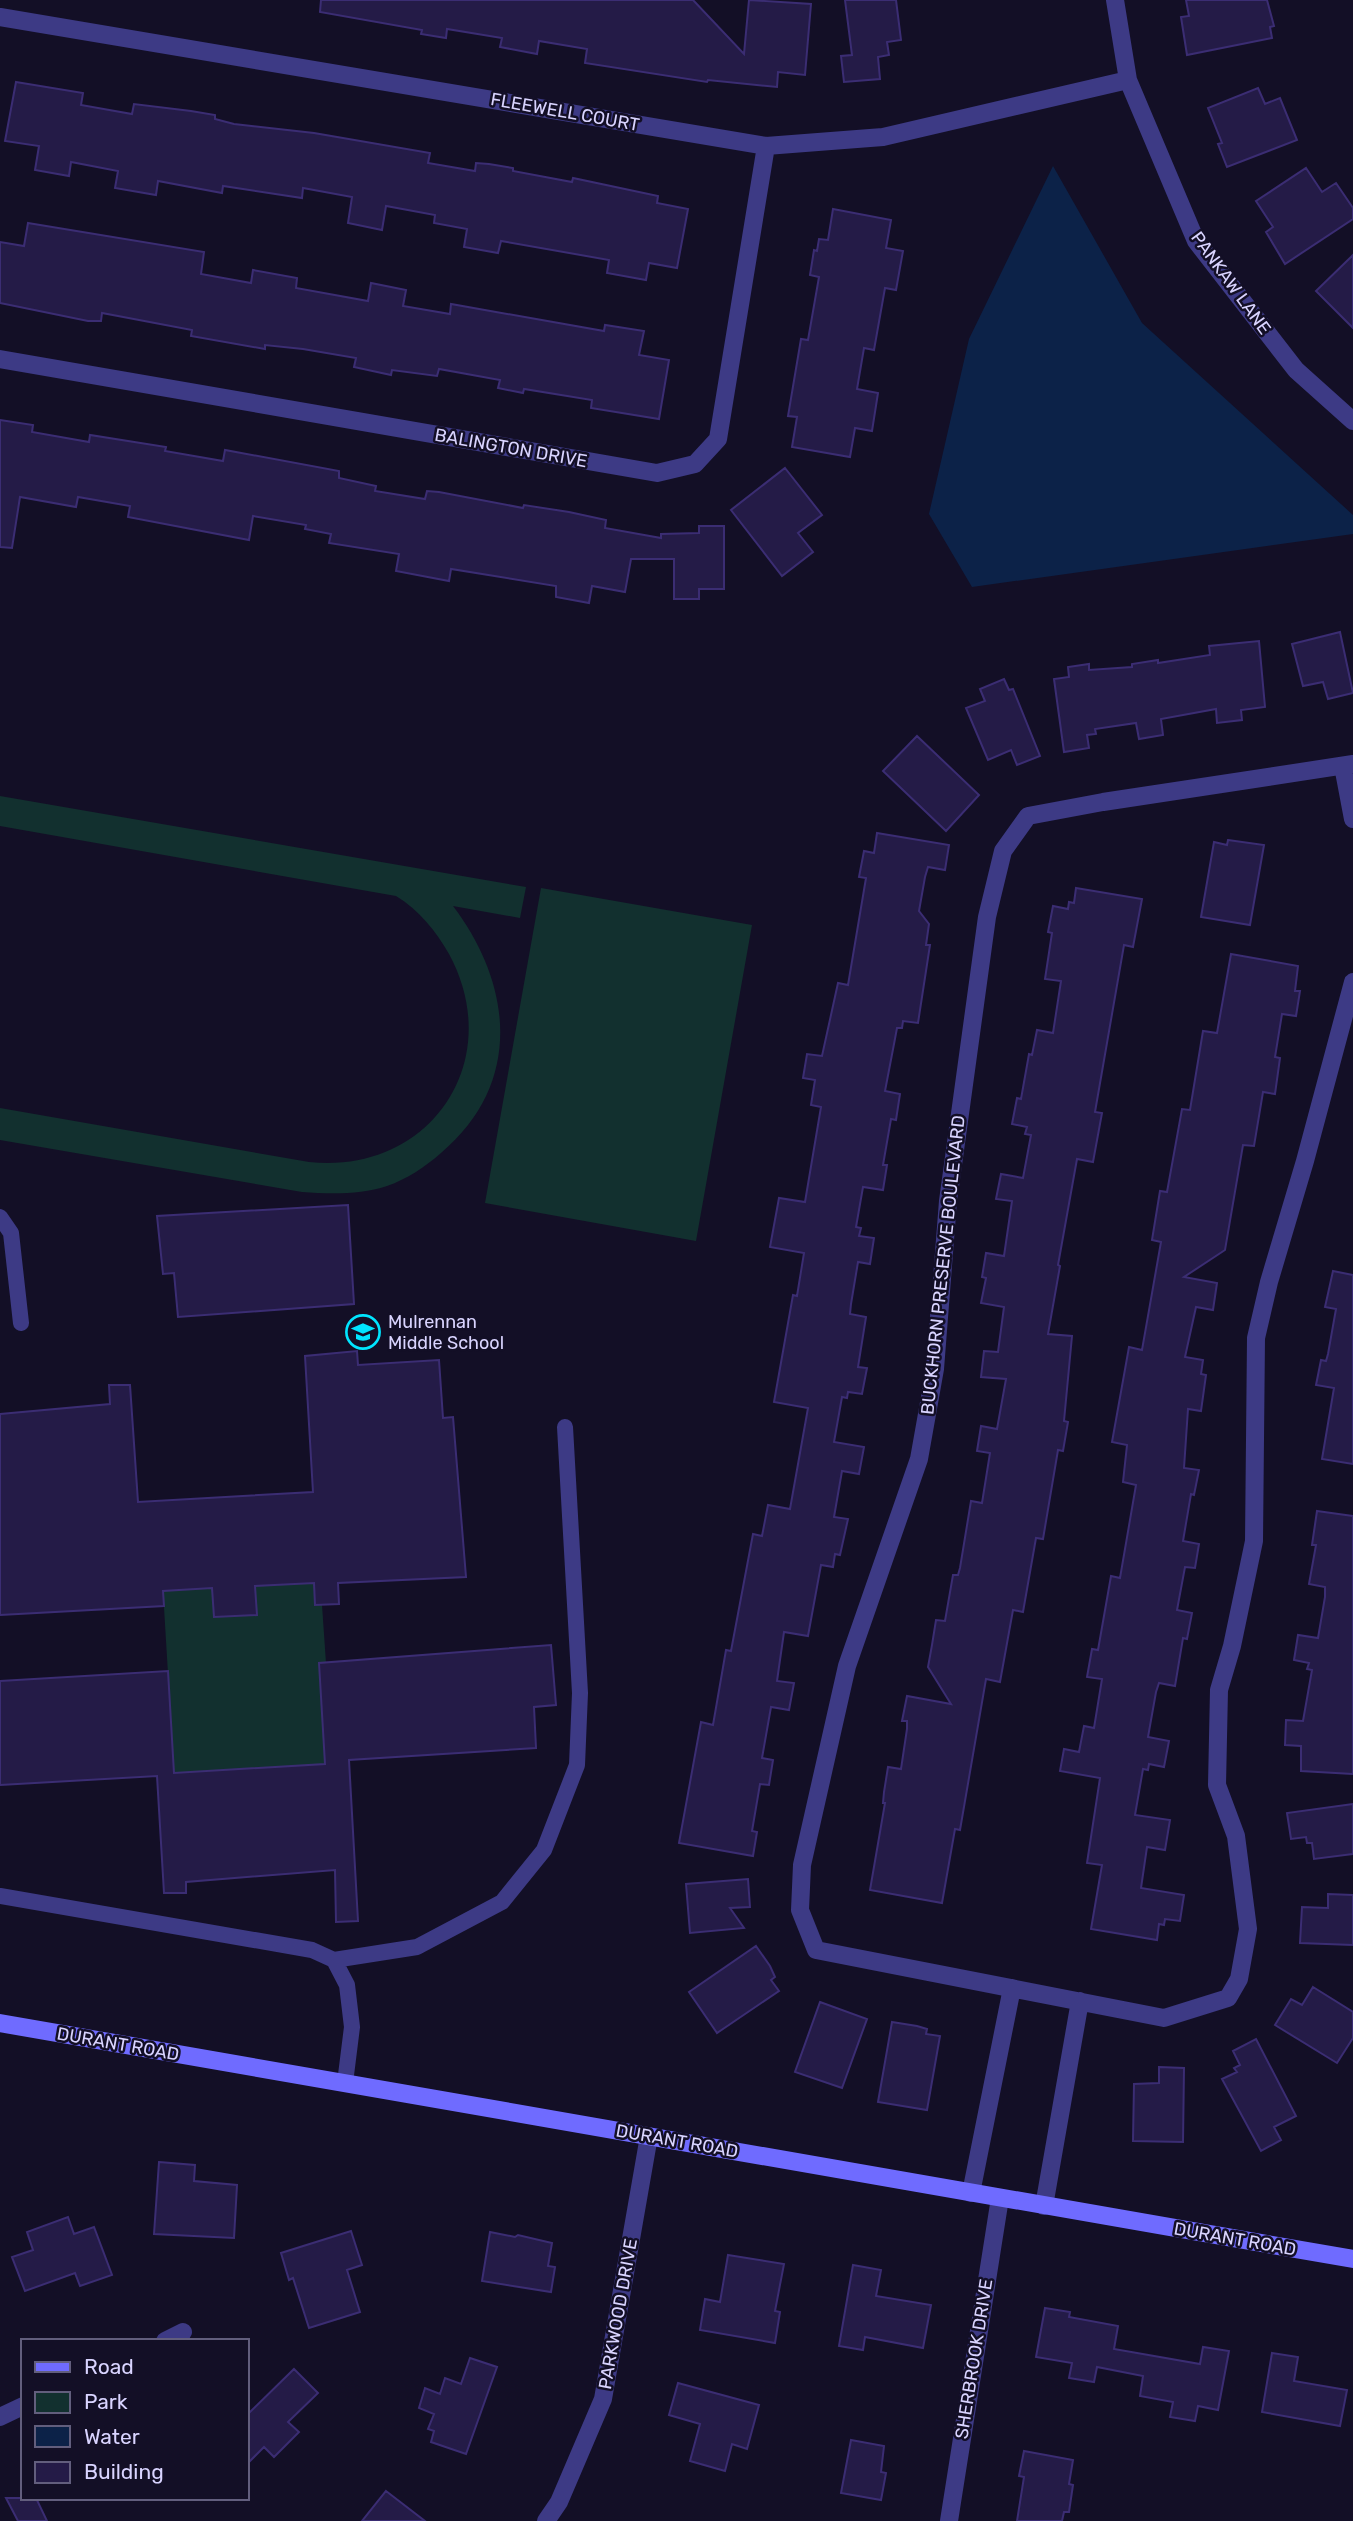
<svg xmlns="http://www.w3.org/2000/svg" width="1353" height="2521" font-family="Rubik,sans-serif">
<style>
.green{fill:#12302f}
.water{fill:#0c2248}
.building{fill:#241b47;stroke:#3b2d73;stroke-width:2}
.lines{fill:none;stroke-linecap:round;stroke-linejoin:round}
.lane{stroke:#3d3a85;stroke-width:16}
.street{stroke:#3d3a85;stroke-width:18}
.secondary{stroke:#6f6bff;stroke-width:18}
.labels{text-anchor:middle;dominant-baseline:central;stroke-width:5;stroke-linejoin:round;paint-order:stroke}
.street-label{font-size:18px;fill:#d9d4ff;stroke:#130f26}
.poi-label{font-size:18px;fill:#d9d4ff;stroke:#130f26;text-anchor:start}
</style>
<rect width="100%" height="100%" fill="#130f26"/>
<path class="green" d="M 0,796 L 526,887 L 520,918 L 453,906 C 513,985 523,1084 441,1153 C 425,1167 407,1179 387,1186 C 360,1195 330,1194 302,1192 L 0,1140 L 0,1108 L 309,1162 C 430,1175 507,1061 449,954 C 436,931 419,910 396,896 L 0,826 Z
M 541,888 L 752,925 L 696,1241 L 485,1203 Z
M 314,1583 L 315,1605 L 322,1605 L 326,1663 L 319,1663 L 325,1764 L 174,1773 L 163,1591 L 212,1588 L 215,1617 L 256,1614 L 255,1586 Z"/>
<path class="water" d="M 1053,166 L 1142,323 L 1353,515 L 1353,534 L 972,587 L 929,514 L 969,339 Z"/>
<path class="building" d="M 321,0 L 693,0 L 744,54 L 749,0 L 811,4 L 805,75 L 778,72 L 777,87 L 708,80 L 707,82 L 585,63 L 587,49 L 539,41 L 537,54 L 500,47 L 502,38 L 447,29 L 446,38 L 421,34 L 422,30 L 320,12 Z
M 845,0 L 896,0 L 901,40 L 887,42 L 889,55 L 878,57 L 880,79 L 844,82 L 841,56 L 852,55 Z
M 1186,0 L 1267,0 L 1274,26 L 1270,27 L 1272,38 L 1187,55 L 1181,17 L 1189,16 Z
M 16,82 L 83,93 L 81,105 L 132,114 L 134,104 L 191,111 L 215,115 L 215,119 L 234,124 L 314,133 L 430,153 L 428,163 L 475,171 L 476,163 L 489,164 L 513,168 L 513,171 L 572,182 L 573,178 L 658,196 L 657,203 L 688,209 L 677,268 L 649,263 L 646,280 L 607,273 L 609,260 L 501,241 L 498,253 L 464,247 L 467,229 L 434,223 L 435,215 L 386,206 L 382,230 L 348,223 L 352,197 L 303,188 L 302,198 L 223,186 L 222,193 L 158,181 L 156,195 L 115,188 L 118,171 L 71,162 L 69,176 L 35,170 L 39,146 L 5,141 Z
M 1258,88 L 1265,104 L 1280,98 L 1297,140 L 1227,167 L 1218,144 L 1222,143 L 1208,108 Z
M 1306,168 L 1322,192 L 1336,183 L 1353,208 L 1353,219 L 1285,264 L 1266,232 L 1273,227 L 1256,201 Z
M 833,209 L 891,220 L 886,248 L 903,251 L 896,290 L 885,288 L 874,350 L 864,348 L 857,389 L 878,393 L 872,431 L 855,428 L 850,457 L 792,447 L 797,417 L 788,416 L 801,339 L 808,340 L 819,277 L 810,275 L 814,250 L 817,251 L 819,239 L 828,240 Z
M 28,223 L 204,252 L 201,274 L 251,283 L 253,270 L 297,278 L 296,288 L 368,301 L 371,283 L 406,290 L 403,306 L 450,314 L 451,304 L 604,331 L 605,325 L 644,331 L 639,355 L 669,360 L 659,419 L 591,408 L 592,400 L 524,389 L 523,393 L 498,388 L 500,380 L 439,369 L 437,376 L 392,370 L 391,375 L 354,367 L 356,358 L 303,349 L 265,345 L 265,349 L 191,336 L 192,330 L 102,313 L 101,321 L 88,321 L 0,303 L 0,242 L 24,246 Z
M 1353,255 L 1353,328 L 1316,291 Z
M 0,420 L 33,425 L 32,432 L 89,442 L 90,435 L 166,447 L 165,451 L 223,461 L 225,450 L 339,471 L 339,478 L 376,486 L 375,491 L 425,499 L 427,491 L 439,492 L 523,508 L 524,505 L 569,512 L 606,520 L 605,528 L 661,538 L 661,534 L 699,533 L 699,526 L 724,526 L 724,589 L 699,589 L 699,599 L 674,599 L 674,559 L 631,559 L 625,592 L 592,586 L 589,603 L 556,597 L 556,586 L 451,569 L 449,581 L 396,571 L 399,554 L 329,543 L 331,534 L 305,529 L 306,525 L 253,516 L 249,540 L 128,517 L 130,506 L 78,497 L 76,507 L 20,497 L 12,548 L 0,547 Z
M 785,468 L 822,515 L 798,533 L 813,552 L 782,576 L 731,510 Z
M 1340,632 L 1353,693 L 1328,699 L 1323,682 L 1303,686 L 1292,644 Z
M 1259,641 L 1265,707 L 1241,710 L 1242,720 L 1217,723 L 1216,709 L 1161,719 L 1163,735 L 1139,739 L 1136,723 L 1095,729 L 1096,734 L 1087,735 L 1089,748 L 1064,752 L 1054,679 L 1069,677 L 1068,667 L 1089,664 L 1089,670 L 1132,667 L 1132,664 L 1158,660 L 1158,663 L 1210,655 L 1209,646 Z
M 1004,679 L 1009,690 L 1013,689 L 1040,756 L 1017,765 L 1011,750 L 988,760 L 966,708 L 985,701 L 980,689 Z
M 917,736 L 979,795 L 946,831 L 883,771 Z
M 877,833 L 949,845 L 945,870 L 928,867 L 925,877 L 919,911 L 929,924 L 926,945 L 930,945 L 918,1023 L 903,1021 L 902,1028 L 897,1028 L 894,1044 L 885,1091 L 900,1094 L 896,1120 L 891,1119 L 883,1165 L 887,1165 L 883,1190 L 863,1187 L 856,1227 L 861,1228 L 859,1236 L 874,1238 L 870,1264 L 858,1262 L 851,1304 L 850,1314 L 866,1317 L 858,1367 L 867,1368 L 862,1394 L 848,1392 L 847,1398 L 842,1397 L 834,1442 L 864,1447 L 859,1474 L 842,1471 L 834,1517 L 848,1519 L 840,1555 L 835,1554 L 833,1567 L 821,1565 L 808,1636 L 784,1632 L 777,1681 L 794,1683 L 789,1710 L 771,1707 L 762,1758 L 773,1760 L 769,1785 L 760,1784 L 752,1831 L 757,1832 L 753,1856 L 679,1843 L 701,1722 L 713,1725 L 726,1650 L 731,1651 L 753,1534 L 762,1536 L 768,1505 L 790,1509 L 808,1408 L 774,1402 L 793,1295 L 797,1296 L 804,1253 L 770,1247 L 779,1198 L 805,1202 L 821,1107 L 811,1105 L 815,1080 L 803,1078 L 807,1054 L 822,1056 L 838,983 L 848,985 L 866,878 L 859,877 L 864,851 L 874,853 Z
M 1228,840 L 1264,845 L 1250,925 L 1201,917 L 1214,842 L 1227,845 Z
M 1076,888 L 1142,899 L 1133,947 L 1124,945 L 1095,1112 L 1102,1113 L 1093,1162 L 1077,1159 L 1058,1265 L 1060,1266 L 1048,1334 L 1072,1336 L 1064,1421 L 1068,1422 L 1063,1451 L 1058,1450 L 1043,1539 L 1036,1538 L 1023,1612 L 1013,1610 L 1000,1682 L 986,1679 L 960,1830 L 955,1829 L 942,1903 L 870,1890 L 885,1803 L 883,1803 L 884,1792 L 888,1767 L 901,1769 L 907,1729 L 907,1721 L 902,1721 L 907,1696 L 951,1704 L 928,1667 L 932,1645 L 936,1620 L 945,1621 L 953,1575 L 958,1575 L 960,1568 L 971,1501 L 982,1503 L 990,1453 L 977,1451 L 981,1426 L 997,1429 L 1006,1379 L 981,1377 L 984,1351 L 998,1352 L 1004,1307 L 981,1303 L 986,1278 L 982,1277 L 986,1253 L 1004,1256 L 1012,1201 L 996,1199 L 1001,1174 L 1023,1178 L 1031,1135 L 1025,1134 L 1027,1127 L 1012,1124 L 1017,1098 L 1021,1099 L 1029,1054 L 1032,1055 L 1037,1030 L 1053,1033 L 1061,981 L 1045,979 L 1052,933 L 1048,932 L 1053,906 L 1068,909 L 1069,902 L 1074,903 Z
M 1231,954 L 1298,966 L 1295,991 L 1300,991 L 1296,1016 L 1282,1014 L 1275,1057 L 1280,1058 L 1275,1094 L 1263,1092 L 1254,1146 L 1243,1145 L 1225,1250 L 1184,1277 L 1217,1283 L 1213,1310 L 1196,1307 L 1185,1357 L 1203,1360 L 1201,1374 L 1206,1375 L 1201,1411 L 1188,1409 L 1184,1468 L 1199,1470 L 1194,1495 L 1191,1494 L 1183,1541 L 1199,1544 L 1195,1568 L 1185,1567 L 1177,1610 L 1192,1613 L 1187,1639 L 1183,1638 L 1175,1686 L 1159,1683 L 1156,1692 L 1148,1737 L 1169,1741 L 1164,1767 L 1149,1764 L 1148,1770 L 1143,1769 L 1135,1815 L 1170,1820 L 1165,1850 L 1147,1847 L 1141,1888 L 1184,1895 L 1180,1921 L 1165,1919 L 1164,1925 L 1159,1924 L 1157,1940 L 1091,1929 L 1102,1865 L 1087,1863 L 1100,1778 L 1060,1771 L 1064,1749 L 1079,1752 L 1084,1726 L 1094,1728 L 1102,1679 L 1087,1677 L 1092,1649 L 1098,1650 L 1111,1576 L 1120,1578 L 1136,1485 L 1123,1482 L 1127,1445 L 1112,1442 L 1129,1347 L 1142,1350 L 1161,1242 L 1152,1240 L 1160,1191 L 1167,1192 L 1182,1109 L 1190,1110 L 1203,1031 L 1217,1033 Z
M 348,1205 L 354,1304 L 178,1317 L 174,1273 L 163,1274 L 157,1216 Z
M 1333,1271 L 1353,1275 L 1353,1464 L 1322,1459 L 1334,1388 L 1316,1385 L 1321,1360 L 1326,1361 L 1328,1354 L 1336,1309 L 1325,1307 Z
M 357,1351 L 358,1365 L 439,1360 L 443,1418 L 453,1417 L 466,1577 L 338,1583 L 339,1604 L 315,1605 L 314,1583 L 255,1586 L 257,1615 L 214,1617 L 212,1588 L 163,1591 L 164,1606 L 0,1615 L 0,1414 L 110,1404 L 109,1385 L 130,1385 L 138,1502 L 313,1492 L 305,1356 Z
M 1317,1511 L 1353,1516 L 1353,1774 L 1301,1771 L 1301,1746 L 1285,1745 L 1286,1720 L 1303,1721 L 1312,1670 L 1307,1669 L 1309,1663 L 1294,1660 L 1298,1635 L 1318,1638 L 1325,1597 L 1325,1587 L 1309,1584 L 1316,1545 L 1312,1545 Z
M 551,1645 L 556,1705 L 534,1707 L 536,1748 L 349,1760 L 358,1921 L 336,1922 L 335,1870 L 186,1882 L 186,1893 L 164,1893 L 157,1776 L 0,1785 L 0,1681 L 168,1671 L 174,1773 L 325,1764 L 319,1663 Z
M 1353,1804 L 1353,1854 L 1314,1859 L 1312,1843 L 1307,1843 L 1306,1837 L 1291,1839 L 1287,1813 Z
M 748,1879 L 750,1907 L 730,1908 L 744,1928 L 690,1933 L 686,1884 Z
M 1328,1894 L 1353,1895 L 1353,1945 L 1300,1943 L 1302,1907 L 1328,1908 Z
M 756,1946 L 770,1966 L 775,1977 L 771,1980 L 779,1991 L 717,2033 L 689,1992 Z
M 1313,1987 L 1353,2012 L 1353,2038 L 1337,2063 L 1275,2025 L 1291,1999 L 1302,2005 Z
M 820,2002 L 867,2019 L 842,2088 L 795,2072 Z
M 892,2022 L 917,2026 L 927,2029 L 926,2034 L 940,2036 L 927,2110 L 878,2102 Z
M 1256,2039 L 1296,2116 L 1274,2127 L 1281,2140 L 1261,2151 L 1222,2079 L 1237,2072 L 1234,2068 L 1240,2065 L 1233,2051 Z
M 1159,2067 L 1184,2068 L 1183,2142 L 1133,2141 L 1134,2084 L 1159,2083 Z
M 159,2162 L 195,2165 L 194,2181 L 237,2185 L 234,2238 L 154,2234 Z
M 68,2217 L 74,2234 L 94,2227 L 112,2275 L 80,2286 L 75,2273 L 25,2291 L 12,2257 L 33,2250 L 27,2232 Z
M 351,2231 L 362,2265 L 347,2270 L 360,2312 L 309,2328 L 293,2278 L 289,2280 L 281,2253 Z
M 490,2232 L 515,2237 L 518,2235 L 552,2243 L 548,2266 L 555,2267 L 551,2292 L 482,2281 Z
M 728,2255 L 784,2264 L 775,2311 L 780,2312 L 775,2343 L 700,2330 L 705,2299 L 720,2302 Z
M 853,2265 L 881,2270 L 876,2296 L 931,2305 L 923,2348 L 865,2337 L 863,2350 L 839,2346 Z
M 1045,2308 L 1070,2312 L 1069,2317 L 1118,2326 L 1114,2349 L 1200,2364 L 1203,2347 L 1229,2351 L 1218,2410 L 1198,2406 L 1195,2421 L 1170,2417 L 1173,2402 L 1140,2396 L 1143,2376 L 1097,2367 L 1094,2382 L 1069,2378 L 1072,2363 L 1036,2357 Z
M 1272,2353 L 1298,2357 L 1294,2381 L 1347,2390 L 1340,2426 L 1262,2412 Z
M 470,2358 L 497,2367 L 466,2454 L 431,2442 L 434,2431 L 428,2429 L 434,2414 L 419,2408 L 425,2388 L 440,2394 L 445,2378 L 461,2384 Z
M 294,2369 L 318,2393 L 288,2422 L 299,2432 L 274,2457 L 264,2447 L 247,2464 L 247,2415 Z
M 678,2383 L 759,2405 L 747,2449 L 732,2444 L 725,2471 L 690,2461 L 700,2424 L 669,2415 Z
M 851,2440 L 884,2446 L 881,2472 L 886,2473 L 881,2500 L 841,2493 Z
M 1024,2451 L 1073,2460 L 1069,2484 L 1073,2485 L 1069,2512 L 1064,2512 L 1062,2521 L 1017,2521 L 1024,2477 L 1019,2476 Z
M 386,2491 L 425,2521 L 362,2521 Z
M 6,2498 L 36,2498 L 47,2521 L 18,2521 Z"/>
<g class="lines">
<path class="lane" d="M 0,1217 L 11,1233 L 21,1323
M 0,1896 L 312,1950 L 334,1960 L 347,1985 L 352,2027 L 345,2083
M 334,1960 L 417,1947 L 502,1902 L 544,1850 L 577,1765 L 580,1693 L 565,1427"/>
<path class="street" d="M 1115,0 L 1128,80 L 1196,241 L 1296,370 L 1353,421
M 0,17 L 766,146 L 883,137 L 1128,80
M 0,359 L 657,473 L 695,464 L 718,439 L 766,146
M 1353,764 L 1103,802 L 1028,816 L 1003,851 L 987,917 L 948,1201 L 935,1369 L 919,1459 L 847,1666 L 802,1865 L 800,1910 L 816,1950 L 1164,2018 L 1228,1998 L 1239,1979 L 1248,1929 L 1236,1836 L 1217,1785 L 1219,1690 L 1232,1646 L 1254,1541 L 1256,1338 L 1269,1282 L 1305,1161 L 1353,982
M 1343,766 L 1353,819
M 971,2193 L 1012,1988
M 1044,2206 L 1080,2001
M 165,2341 L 183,2332
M 0,2417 L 23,2406
M 546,2521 L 559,2502 L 603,2399 L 649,2136
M 949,2521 L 1000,2198"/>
<path class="secondary" d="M 0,2023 L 1353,2259"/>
</g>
<defs>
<g id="school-ring" transform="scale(1.75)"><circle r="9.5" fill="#130f26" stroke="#00e5ff" stroke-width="1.5"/><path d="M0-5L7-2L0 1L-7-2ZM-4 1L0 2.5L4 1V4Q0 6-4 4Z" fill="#00e5ff"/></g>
</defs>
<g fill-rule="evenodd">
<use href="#school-ring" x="363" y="1332"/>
</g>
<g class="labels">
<g class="street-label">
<text transform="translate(565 112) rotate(10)">FLEEWELL COURT</text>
<text transform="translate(1231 283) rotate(54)">PANKAW LANE</text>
<text transform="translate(511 448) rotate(10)">BALINGTON DRIVE</text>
<text transform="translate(943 1265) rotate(-84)">BUCKHORN PRESERVE BOULEVARD</text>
<text transform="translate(118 2044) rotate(10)">DURANT ROAD</text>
<text transform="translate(677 2141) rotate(10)">DURANT ROAD</text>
<text transform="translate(1235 2239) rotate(10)">DURANT ROAD</text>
<text transform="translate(618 2314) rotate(-80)">PARKWOOD DRIVE</text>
<text transform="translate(974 2359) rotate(-81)">SHERBROOK DRIVE</text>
</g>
<g class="poi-label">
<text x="388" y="1322">Mulrennan<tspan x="388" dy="21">Middle School</tspan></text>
</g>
</g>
<rect x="21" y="2339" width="228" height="161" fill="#130f26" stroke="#625e7d" stroke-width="2"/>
<rect x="35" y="2362" width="35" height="10" fill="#6f6bff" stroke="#625e7d" stroke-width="2"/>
<text x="84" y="2374" font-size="21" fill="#d9d4ff">Road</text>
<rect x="35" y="2392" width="35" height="21" fill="#12302f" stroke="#625e7d" stroke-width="2"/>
<text x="84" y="2409" font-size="21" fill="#d9d4ff">Park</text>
<rect x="35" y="2426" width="35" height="21" fill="#0c2248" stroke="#625e7d" stroke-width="2"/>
<text x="84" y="2444" font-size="21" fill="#d9d4ff">Water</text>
<rect x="35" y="2462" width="35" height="21" fill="#241b47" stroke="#625e7d" stroke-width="2"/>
<text x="84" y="2479" font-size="21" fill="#d9d4ff">Building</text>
</svg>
